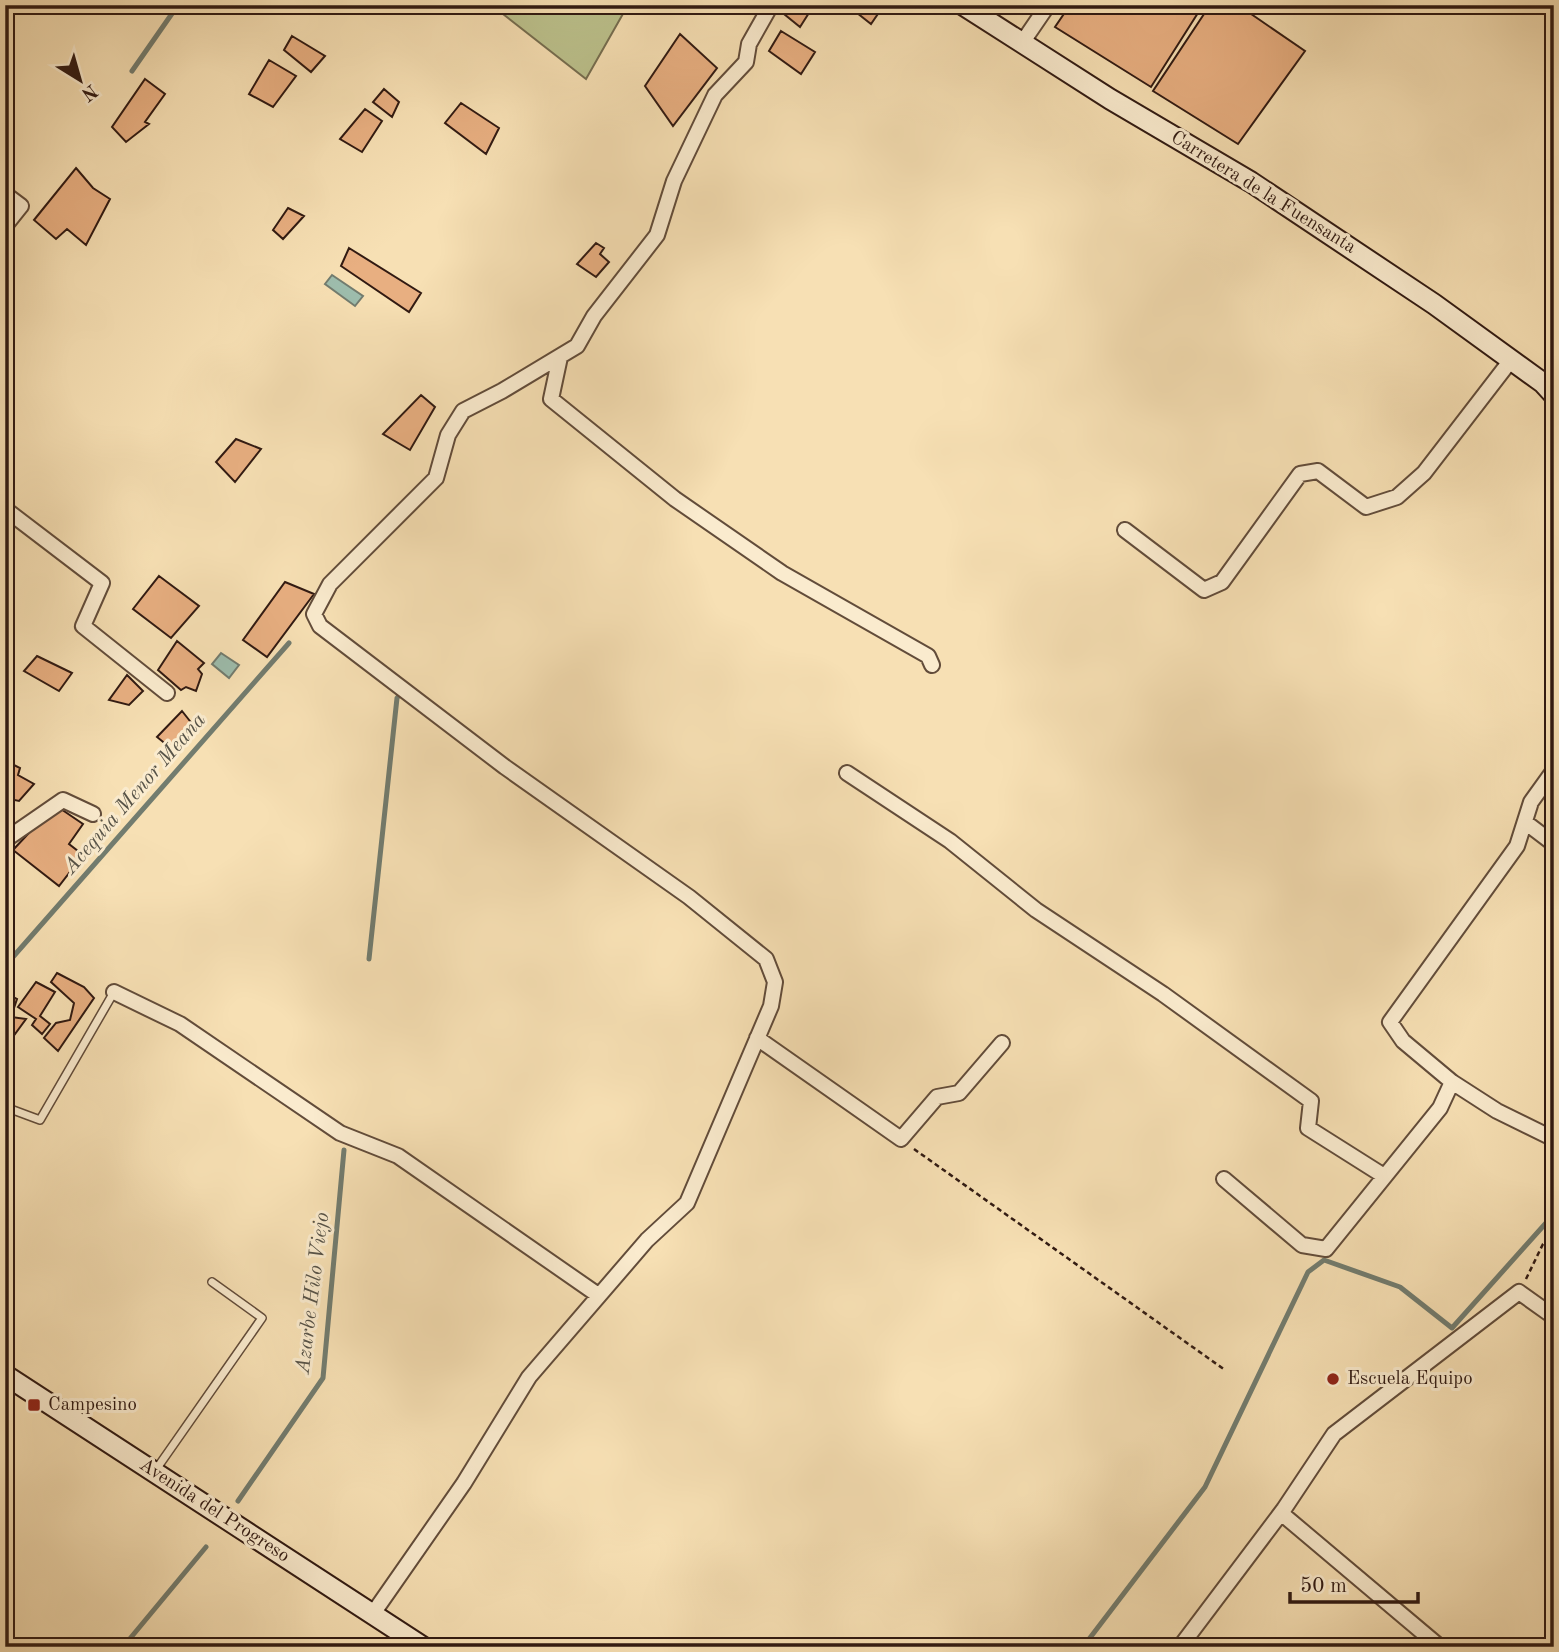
<svg xmlns="http://www.w3.org/2000/svg" width="1559" height="1652" font-family="'Old Standard TT',serif">
<style>
.green{fill:#bcc28d;stroke:#766e50;stroke-width:2}
.water{fill:#9dbdad;stroke:#727c6f;stroke-width:2}
.lines{fill:none;stroke-linecap:round;stroke-linejoin:round}
.stream{stroke:#727c6f;stroke-width:5}
.building{fill:#e8af81;stroke:#311a12;stroke-width:2}
.lane-casing{stroke:#624c3a;stroke-width:10}
.street-casing{stroke:#624c3a;stroke-width:18}
.secondary-casing{stroke:#311a12;stroke-width:23}
.path{stroke:#311a12;stroke-width:2.5;stroke-dasharray:5 3.5;stroke-linecap:butt}
.lane{stroke:#faebce;stroke-width:7}
.street{stroke:#faebce;stroke-width:14}
.secondary{stroke:#faebce;stroke-width:19}
.poi-dot{fill:#8f2418;stroke:#faebce;stroke-width:2.5}
.labels{text-anchor:middle;dominant-baseline:central;stroke-width:6;stroke-linejoin:round;paint-order:stroke}
.street-label{font-size:19px;fill:#311a12;stroke:#faebce}
.poi-label{font-size:19px;fill:#311a12;stroke:#faebce;text-anchor:start}
.water-label{font-size:21px;font-style:italic;fill:#575348;stroke:#faebce}
</style>
<rect width="100%" height="100%" fill="#f7e0b4"/>
<filter id="stains"><feTurbulence type="fractalNoise" baseFrequency=".00286" numOctaves="4"/><feColorMatrix values="0 0 0 0 .2 0 0 0 0 .09 0 0 0 0 .02 0 0 0 .5 -.17"/></filter>
<radialGradient id="worn" r=".72"><stop offset=".6" stop-color="#630" stop-opacity="0"/><stop offset="1" stop-color="#630" stop-opacity=".3"/></radialGradient>
<path class="green" d="M 495,5 L 628,5 L 586,79 L 494,7 Z"/>
<path class="water" d="M 332,275 L 363,296 L 355,306 L 325,284 Z
M 221,653 L 239,665 L 229,678 L 212,664 Z"/>
<g class="lines">
<path class="stream" d="M 132,71 L 178,5
M 369,959 L 397,698 L 402,692
M 5,966 L 289,643
M 238,1501 L 323,1378 L 344,1150
M 123,1647 L 206,1547
M 1083,1647 L 1205,1487 L 1308,1272 L 1324,1260 L 1400,1287 L 1452,1328 L 1554,1214"/>
</g>
<path class="building" d="M 790,5 L 814,5 L 800,27 L 784,14 Z
M 847,5 L 884,5 L 871,24 Z
M 1070,5 L 1203,5 L 1151,87 L 1055,27 Z
M 1210,5 L 1238,5 L 1305,51 L 1238,144 L 1153,91 Z
M 781,31 L 815,52 L 801,74 L 769,51 Z
M 680,34 L 717,68 L 673,126 L 645,86 Z
M 292,36 L 325,56 L 311,72 L 284,50 Z
M 269,60 L 296,76 L 273,107 L 249,94 Z
M 145,79 L 165,94 L 145,122 L 149,124 L 126,142 L 112,127 Z
M 384,89 L 399,102 L 392,117 L 373,102 Z
M 461,103 L 499,128 L 486,154 L 445,123 Z
M 365,109 L 382,121 L 362,152 L 340,139 Z
M 76,168 L 93,188 L 110,199 L 86,245 L 67,229 L 56,239 L 34,220 Z
M 288,208 L 304,216 L 283,239 L 273,230 Z
M 596,243 L 604,248 L 600,254 L 609,262 L 596,277 L 577,264 Z
M 349,248 L 421,293 L 409,312 L 341,266 Z
M 421,395 L 435,407 L 410,450 L 383,434 Z
M 236,439 L 261,449 L 235,482 L 216,462 Z
M 159,576 L 199,606 L 171,638 L 133,609 Z
M 285,582 L 314,594 L 267,657 L 243,640 Z
M 177,641 L 204,663 L 198,669 L 202,674 L 196,691 L 186,687 L 181,690 L 158,670 Z
M 37,656 L 72,673 L 59,691 L 24,671 Z
M 127,675 L 143,691 L 129,705 L 109,700 Z
M 182,711 L 197,730 L 173,750 L 157,737 Z
M 5,764 L 14,765 L 20,768 L 18,775 L 34,784 L 19,801 L 5,798 Z
M 55,805 L 83,824 L 69,844 L 83,855 L 59,886 L 13,850 Z
M 57,973 L 84,987 L 94,998 L 58,1051 L 44,1038 L 56,1023 L 70,1020 L 74,1003 L 51,982 Z
M 36,982 L 55,992 L 40,1016 L 50,1024 L 42,1034 L 32,1025 L 36,1019 L 18,1007 Z
M 7,994 L 17,999 L 11,1017 L 26,1019 L 15,1034 L 5,1026 Z"/>
<g class="lines">
<g class="lane-casing">
<path id="lane" d="M 5,1107 L 40,1120 L 114,992
M 155,1471 L 262,1318 L 212,1282"/>
</g>
<g class="street-casing">
<path id="street" d="M 1022,43 L 1048,5
M 5,194 L 21,206 L 5,226
M 560,357 L 551,399 L 675,499 L 782,573 L 928,656 L 932,665
M 5,509 L 102,583 L 83,626 L 167,693
M 1125,530 L 1204,590 L 1222,582 L 1300,474 L 1318,471 L 1366,507 L 1397,497 L 1424,473 L 1511,360
M 847,773 L 950,841 L 1036,910 L 1163,994 L 1311,1101 L 1308,1128 L 1384,1176
M 1525,822 L 1554,844
M 5,840 L 63,800 L 93,814
M 114,992 L 180,1024 L 340,1133 L 398,1156 L 598,1295
M 757,1038 L 901,1139 L 937,1097 L 959,1093 L 1002,1043
M 1452,1082 L 1497,1111 L 1554,1139
M 1224,1179 L 1302,1245 L 1326,1249 L 1440,1108 L 1452,1082 L 1403,1041 L 1390,1022 L 1517,846 L 1531,802 L 1554,770
M 1281,1513 L 1440,1647
M 372,1615 L 464,1483 L 529,1377 L 647,1240 L 687,1203 L 771,1006 L 775,982 L 766,959 L 689,897 L 505,767 L 320,626 L 314,614 L 330,584 L 436,478 L 448,435 L 463,411 L 502,391 L 577,346 L 594,316 L 657,235 L 674,181 L 715,95 L 746,62 L 749,44 L 771,5
M 1180,1647 L 1284,1509 L 1334,1434 L 1519,1292 L 1554,1317"/>
</g>
<g class="secondary-casing">
<path id="secondary" d="M 963,5 L 1110,99 L 1251,182 L 1434,304 L 1543,383 L 1554,395
M 5,1375 L 423,1647"/>
</g>
<path class="path" d="M 914,1149 L 1225,1370
M 1526,1279 L 1543,1244 L 1554,1237"/>
<use href="#lane" class="lane"/>
<use href="#street" class="street"/>
<use href="#secondary" class="secondary"/>
</g>
<g class="poi-dot">
<circle cx="1333" cy="1379" r="7"/>
<rect x="27" y="1398" width="14" height="14" rx="3.5"/>
</g>
<g class="labels">
<g class="street-label">
<text transform="translate(1263 193) rotate(32)">Carretera de la Fuensanta</text>
<text transform="translate(214 1511) rotate(33)">Avenida del Progreso</text>
</g>
<g class="poi-label">
<text x="1347" y="1379">Escuela Equipo</text>
<text x="48" y="1405">Campesino</text>
</g>
<g class="water-label">
<text transform="translate(135 794) rotate(-49)">Acequia Menor Meana</text>
<text transform="translate(313 1293) rotate(-83)">Azarbe Hilo Viejo</text>
</g>
</g>
<rect width="1559" height="1652" fill="none" stroke="#f7e0b4" stroke-width="28"/>
<rect x="7" y="7" width="1545" height="1638" fill="none" stroke="#311a12" stroke-width="3.5"/>
<rect x="14" y="14" width="1531" height="1624" fill="none" stroke="#311a12" stroke-width="2"/>
<g transform="translate(80 80) rotate(143)" stroke="#faebce" stroke-width="5" paint-order="stroke">
<path d="M0-5L12 26L0 18L-12 26Z" fill="#311a12"/>
<text y="-10" font-size="19" font-weight="bold" text-anchor="middle" fill="#311a12">N</text>
</g>
<path d="M1290 1592v10h128v-10" fill="none" stroke="#311a12" stroke-width="3.5"/>
<text x="1300" y="1592" font-size="21" fill="#311a12" stroke="#faebce" stroke-width="5" paint-order="stroke">50 m</text>
<rect width="100%" height="100%" filter="url(#stains)"/>
<rect width="100%" height="100%" fill="url(#worn)"/>
</svg>
